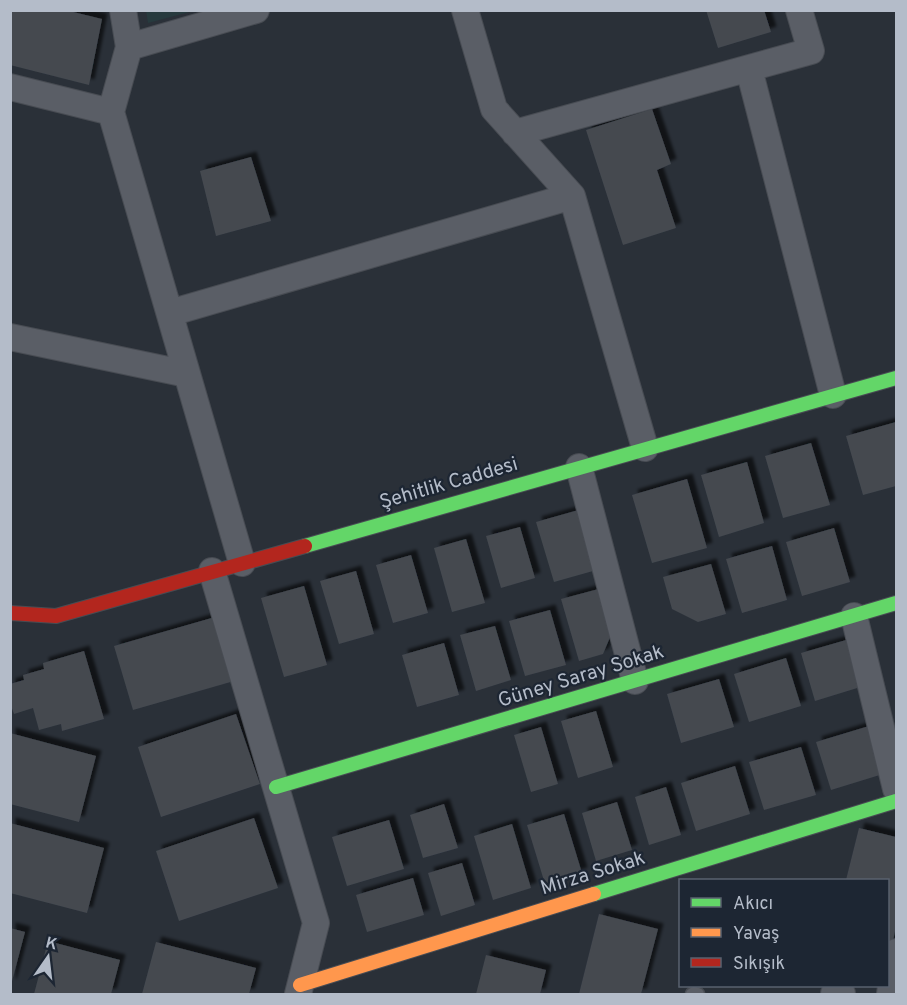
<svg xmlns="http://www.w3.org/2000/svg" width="907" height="1005" font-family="Overpass,sans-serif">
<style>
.green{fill:#273a3e}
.building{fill:#444950;filter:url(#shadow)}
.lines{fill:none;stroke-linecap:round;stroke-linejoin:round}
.lane-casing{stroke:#484c53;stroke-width:15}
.street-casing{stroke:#484c53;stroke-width:28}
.fast-casing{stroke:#484c53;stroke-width:16}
.slow-casing{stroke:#484c53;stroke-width:16}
.jam-casing{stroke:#484c53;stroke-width:16}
.lane{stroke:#5a5e66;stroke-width:12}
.street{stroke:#5a5e66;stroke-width:26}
.fast{stroke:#63d668;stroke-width:14}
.slow{stroke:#ff974d;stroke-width:14}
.jam{stroke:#b3261e;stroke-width:14}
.labels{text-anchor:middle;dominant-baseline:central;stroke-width:4.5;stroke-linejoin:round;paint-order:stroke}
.street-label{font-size:20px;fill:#b4bcc9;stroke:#1d2633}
</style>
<defs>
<filter id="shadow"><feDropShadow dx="5.5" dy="-5.5" stdDeviation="1.5" flood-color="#0009"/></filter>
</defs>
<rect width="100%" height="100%" fill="#2a3038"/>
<path class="green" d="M 146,10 L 193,10 L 193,11 L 148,23 Z"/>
<path class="building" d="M 10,10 L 65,10 L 102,19 L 89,85 L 10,65 Z
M 706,10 L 764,10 L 771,32 L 718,48 Z
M 652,109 L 671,164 L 657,170 L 676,228 L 623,245 L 586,130 Z
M 251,157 L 271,221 L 216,236 L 200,171 Z
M 896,422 L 896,486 L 863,495 L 846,436 Z
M 811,443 L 830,505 L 783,518 L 765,456 Z
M 747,462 L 764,523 L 719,537 L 701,475 Z
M 687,479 L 707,548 L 652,563 L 632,495 Z
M 582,509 L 600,569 L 554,582 L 536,522 Z
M 520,527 L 535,578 L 501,588 L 486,536 Z
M 834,528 L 850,582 L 802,596 L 786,542 Z
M 466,539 L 485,603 L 452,612 L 434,548 Z
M 772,546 L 787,600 L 742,613 L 726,559 Z
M 411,555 L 428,613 L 393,623 L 376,565 Z
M 711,564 L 726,614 L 698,622 L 672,609 L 663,577 Z
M 356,571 L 374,634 L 339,644 L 320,581 Z
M 304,586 L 327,665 L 284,677 L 261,598 Z
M 606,587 L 616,623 L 603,654 L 579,661 L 561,599 Z
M 550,610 L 566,665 L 525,676 L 509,621 Z
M 222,615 L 241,679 L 133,710 L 114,646 Z
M 495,626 L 511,680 L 476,691 L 460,635 Z
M 853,638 L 867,685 L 815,701 L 801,653 Z
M 444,643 L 459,695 L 417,707 L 402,655 Z
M 84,651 L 104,719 L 62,731 L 61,724 L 39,730 L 33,708 L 14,714 L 10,703 L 10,684 L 24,680 L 23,675 L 44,669 L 43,663 Z
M 786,658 L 801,706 L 749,722 L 734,674 Z
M 719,679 L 734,727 L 681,743 L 667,694 Z
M 596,711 L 613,767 L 578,778 L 561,721 Z
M 236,714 L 260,784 L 161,817 L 138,747 Z
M 869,726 L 883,774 L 831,790 L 816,742 Z
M 541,727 L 558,784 L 531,792 L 514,735 Z
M 10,733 L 96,756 L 79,822 L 10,804 Z
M 801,747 L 816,795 L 764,810 L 749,762 Z
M 735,766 L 750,814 L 696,831 L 681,783 Z
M 666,787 L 681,835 L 649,845 L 635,797 Z
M 617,802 L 632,850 L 596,861 L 582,813 Z
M 444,804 L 458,848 L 423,858 L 410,815 Z
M 564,814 L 582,873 L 545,884 L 527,825 Z
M 254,818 L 278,888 L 179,921 L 156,851 Z
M 389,820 L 404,869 L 347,886 L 332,837 Z
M 10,823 L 104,848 L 87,913 L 10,893 Z
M 512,824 L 531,888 L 493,900 L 474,836 Z
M 859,828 L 896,837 L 896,927 L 892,945 L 888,944 L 888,880 L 846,880 Z
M 462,863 L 475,905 L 441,916 L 428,873 Z
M 413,878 L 424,915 L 367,932 L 356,895 Z
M 599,914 L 658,929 L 641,994 L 579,994 Z
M 10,928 L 25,932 L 11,985 L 10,984 Z
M 48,941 L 120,960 L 111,994 L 34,994 Z
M 156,942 L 256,968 L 249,994 L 142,994 Z
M 486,955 L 546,970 L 540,994 L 476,994 Z"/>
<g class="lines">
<g class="lane-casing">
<path id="lane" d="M 692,994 L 694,993 L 698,994"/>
</g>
<g class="street-casing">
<path id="street" d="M 123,10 L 129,47 L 111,112 L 242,563
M 465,10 L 494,109 L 572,196 L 645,448
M 129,47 L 256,10
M 749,69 L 833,395
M 10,87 L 111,112
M 515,133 L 811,51 L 799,10
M 170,313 L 572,196
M 10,337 L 187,374
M 579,467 L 635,681
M 212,571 L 316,923 L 298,994
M 854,616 L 896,789
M 834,994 L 842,994
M 890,994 L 896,952"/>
</g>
<g class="fast-casing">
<path id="fast" d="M 305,546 L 896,378
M 276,787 L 896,603
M 594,894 L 896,801"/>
</g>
<g class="slow-casing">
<path id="slow" d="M 300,985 L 594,894"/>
</g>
<g class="jam-casing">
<path id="jam" d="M 10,613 L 56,616 L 305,546"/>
</g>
<use href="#lane" class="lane"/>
<use href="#street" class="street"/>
<use href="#fast" class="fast"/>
<use href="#slow" class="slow"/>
<use href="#jam" class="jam"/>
</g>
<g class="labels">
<g class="street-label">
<text transform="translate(449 484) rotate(-16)">Şehitlik Caddesi</text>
<text transform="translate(581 677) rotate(-17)">Güney Saray Sokak</text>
<text transform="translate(593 874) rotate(-17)">Mirza Sokak</text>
</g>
</g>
<rect width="907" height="1005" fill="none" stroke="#b4bcc9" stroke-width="24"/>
<rect x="679" y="879" width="210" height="108" fill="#1d2633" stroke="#59626f" stroke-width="1.5"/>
<rect x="691" y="898" width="30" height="9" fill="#63d668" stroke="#59626f" stroke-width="1.5"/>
<text x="733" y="909" font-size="18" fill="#b4bcc9">Akıcı</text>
<rect x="691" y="928" width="30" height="9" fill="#ff974d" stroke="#59626f" stroke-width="1.5"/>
<text x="733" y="939" font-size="18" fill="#b4bcc9">Yavaş</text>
<rect x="691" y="958" width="30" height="9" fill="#b3261e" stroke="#59626f" stroke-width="1.5"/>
<text x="733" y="969" font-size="18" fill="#b4bcc9">Sıkışık</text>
<g transform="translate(48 957) rotate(14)" stroke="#1d2633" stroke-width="4.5" paint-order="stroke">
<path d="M0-4.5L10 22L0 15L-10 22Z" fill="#b4bcc9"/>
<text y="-9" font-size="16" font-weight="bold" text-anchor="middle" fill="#b4bcc9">K</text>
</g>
</svg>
